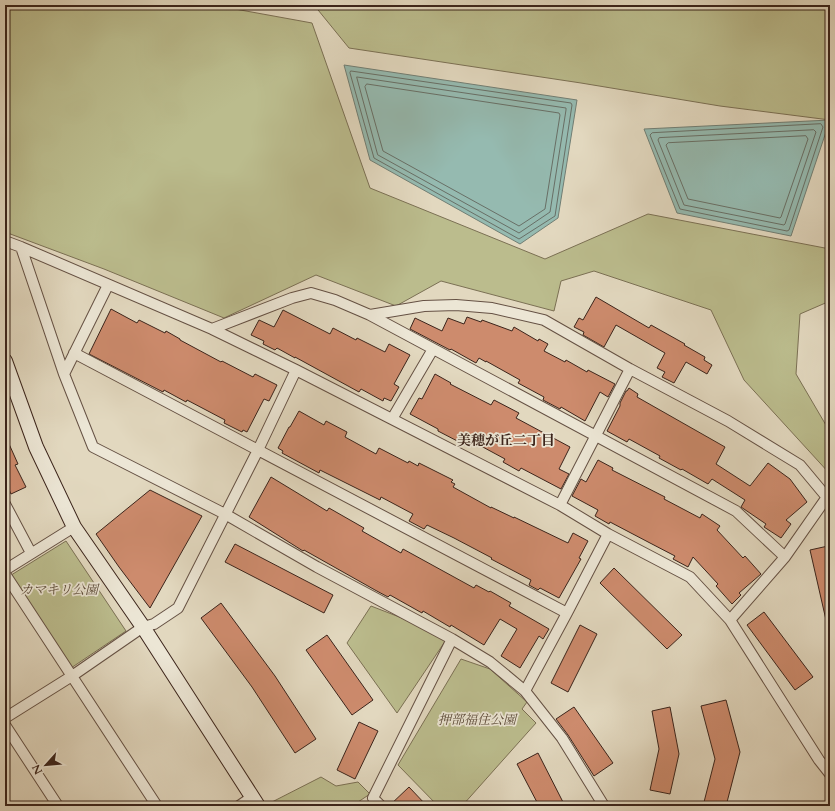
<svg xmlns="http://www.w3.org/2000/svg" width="835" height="811" font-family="Cardo,'Noto Serif JP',serif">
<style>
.green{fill:#bbbc8d;stroke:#7b7054}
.water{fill:#95bab0;stroke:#717e74}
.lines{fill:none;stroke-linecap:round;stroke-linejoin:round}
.shore{stroke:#686f66;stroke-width:1}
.building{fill:#cd8b6d;stroke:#3b241b}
.street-casing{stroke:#655144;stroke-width:12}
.secondary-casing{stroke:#3b241b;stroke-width:16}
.street{stroke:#ece6d5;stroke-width:10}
.secondary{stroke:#ece6d5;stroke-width:14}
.labels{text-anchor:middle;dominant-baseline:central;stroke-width:3.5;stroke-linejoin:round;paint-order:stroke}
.park-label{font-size:13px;font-style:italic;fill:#5b4a38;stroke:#ece6d5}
.neighbourhood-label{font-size:14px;font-weight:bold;fill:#3b241b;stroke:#ece6d5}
</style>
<rect width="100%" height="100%" fill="#e2d8bf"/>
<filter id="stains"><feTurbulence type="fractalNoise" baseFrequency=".005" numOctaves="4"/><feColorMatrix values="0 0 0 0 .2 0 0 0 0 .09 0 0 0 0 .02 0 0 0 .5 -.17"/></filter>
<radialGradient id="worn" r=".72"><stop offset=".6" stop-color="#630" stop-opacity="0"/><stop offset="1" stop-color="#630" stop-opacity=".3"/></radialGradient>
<path class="green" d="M 5,5 L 213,5 L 312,23 L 370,188 L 545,259 L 648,214 L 830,249 L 830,301 L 800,314 L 796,374 L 830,432 L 830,474 L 744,380 L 711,310 L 594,271 L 561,281 L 554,311 L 441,281 L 396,306 L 316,275 L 224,318 L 104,269 L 5,232 Z
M 314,5 L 818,5 L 830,11 L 830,120 L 720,106 L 581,83 L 349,48 Z
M 66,541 L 126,631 L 71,668 L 8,577 Z
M 371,606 L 407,620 L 446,640 L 397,713 L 347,643 Z
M 461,659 L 490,669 L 527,702 L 522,709 L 536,723 L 462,806 L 438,806 L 398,765 Z
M 321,777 L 336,786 L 358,782 L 370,794 L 352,806 L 275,806 L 272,802 Z"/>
<path class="water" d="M 344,65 L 577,100 L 558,218 L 520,244 L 370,160 Z
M 830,120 L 791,236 L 677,213 L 644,129 Z"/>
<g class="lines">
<path class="shore" d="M 351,71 L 571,103 L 572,105 L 555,216 L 519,239 L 374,158 L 350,73 Z
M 357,77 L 566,108 L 566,110 L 550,212 L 519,233 L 378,155 Z
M 367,84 L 559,113 L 560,115 L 545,209 L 519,226 L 383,151 L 365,87 Z
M 821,124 L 823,127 L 789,230 L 787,231 L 680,209 L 650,135 L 652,133 Z
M 814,130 L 816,132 L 785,224 L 784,225 L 684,205 L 658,140 L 659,138 Z
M 806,136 L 808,139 L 781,217 L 780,218 L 688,199 L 666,145 L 668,143 Z"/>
</g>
<path class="building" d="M 596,297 L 649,328 L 651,325 L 685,344 L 684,345 L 705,357 L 704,360 L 712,365 L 707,374 L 686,362 L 674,383 L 662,377 L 665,372 L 657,368 L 665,353 L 616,325 L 604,347 L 583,335 L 584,332 L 574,327 L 579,318 L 583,320 Z
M 111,309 L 137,323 L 139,320 L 165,333 L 166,331 L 180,339 L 180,340 L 221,362 L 222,361 L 253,377 L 255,374 L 277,385 L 269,401 L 264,399 L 247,432 L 243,430 L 242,432 L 224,423 L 225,420 L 187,400 L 186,402 L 164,390 L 163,392 L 89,354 Z
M 283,310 L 330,334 L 333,328 L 356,340 L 357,338 L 385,352 L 389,344 L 410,355 L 394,384 L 399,387 L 391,401 L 384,398 L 383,401 L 361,389 L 359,392 L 295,357 L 295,358 L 277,348 L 275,350 L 263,344 L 264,341 L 251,335 L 259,320 L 274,327 Z
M 467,317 L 481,322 L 482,320 L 512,331 L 514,327 L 538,341 L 539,339 L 548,344 L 544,351 L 565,362 L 566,360 L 587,372 L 588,370 L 615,384 L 608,397 L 600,392 L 585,421 L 561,407 L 560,409 L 543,400 L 544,397 L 518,383 L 520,380 L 486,361 L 486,362 L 479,358 L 476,363 L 451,349 L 450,350 L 410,329 L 415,318 L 442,331 L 448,318 L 464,324 Z
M 435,374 L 451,383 L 450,384 L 491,405 L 494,400 L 519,413 L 516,418 L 570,447 L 559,469 L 569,474 L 561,489 L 521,468 L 519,471 L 503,462 L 505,459 L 468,439 L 465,445 L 438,431 L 438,429 L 410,414 L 419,398 L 422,399 Z
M 629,388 L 638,394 L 637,397 L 725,447 L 716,464 L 750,486 L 768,463 L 790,479 L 807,502 L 786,520 L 791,524 L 781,538 L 764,527 L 766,524 L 741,507 L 745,500 L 712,479 L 708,484 L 682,469 L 681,470 L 659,458 L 660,456 L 629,439 L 627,442 L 607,431 L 620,406 L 620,403 L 626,391 L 627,391 Z
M 299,411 L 324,425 L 326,421 L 347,432 L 345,437 L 376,454 L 379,448 L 408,463 L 409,461 L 418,466 L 419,463 L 453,480 L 451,482 L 455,484 L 453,487 L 491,508 L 491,507 L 514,518 L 514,517 L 568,543 L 573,533 L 588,541 L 579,558 L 581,559 L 559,598 L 540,588 L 538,590 L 529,585 L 531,580 L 491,559 L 492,558 L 454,538 L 427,525 L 424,529 L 409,521 L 413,514 L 381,497 L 380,500 L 320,470 L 319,473 L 282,453 L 283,451 L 278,448 L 289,427 L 290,427 Z
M 5,435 L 18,464 L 15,465 L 26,487 L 11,494 L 5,481 Z
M 598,460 L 613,468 L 612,470 L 665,497 L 664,499 L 700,518 L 702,514 L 720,526 L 717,530 L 743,558 L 745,556 L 761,574 L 739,593 L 741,595 L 732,604 L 716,586 L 718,584 L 693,557 L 688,567 L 673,559 L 675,556 L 650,543 L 610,522 L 609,524 L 595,516 L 598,510 L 572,496 L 581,479 L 586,482 Z
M 271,477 L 327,511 L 329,508 L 364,528 L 362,531 L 401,553 L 403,549 L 474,588 L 476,585 L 489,592 L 490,591 L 511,603 L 509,606 L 549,629 L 543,639 L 539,636 L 520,668 L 501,656 L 517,629 L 500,619 L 484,645 L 451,625 L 450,627 L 423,611 L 422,613 L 390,595 L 388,597 L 375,590 L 304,550 L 303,551 L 249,517 Z
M 150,490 L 202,516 L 150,608 L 119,567 L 96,534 Z
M 235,544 L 333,595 L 324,613 L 225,562 Z
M 828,546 L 830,555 L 830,620 L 826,620 L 810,550 Z
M 614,568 L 682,635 L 667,649 L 600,583 Z
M 221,603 L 275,676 L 316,739 L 295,753 L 252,687 L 201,618 Z
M 764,612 L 813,677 L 795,690 L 747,625 Z
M 580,625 L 597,634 L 568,692 L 551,683 Z
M 327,635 L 373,700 L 352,715 L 306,650 Z
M 726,700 L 740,752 L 726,806 L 703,806 L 715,759 L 701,706 Z
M 574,707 L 613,763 L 594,776 L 568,735 L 556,719 Z
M 670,707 L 679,754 L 670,794 L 650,790 L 659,749 L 652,711 Z
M 359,722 L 378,731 L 355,779 L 337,770 Z
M 538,753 L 565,806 L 539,806 L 517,764 Z
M 409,787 L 427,806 L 389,806 Z"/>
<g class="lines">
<g class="street-casing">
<path id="street" d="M 5,241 L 21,247 L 212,329 L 296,370 L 560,505 L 608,534 L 690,577 L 730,620 L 819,760 L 830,774
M 21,247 L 64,374 L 93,447 L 225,514 L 317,567 L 452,639 L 490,662 L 525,691 L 562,738 L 604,806
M 370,315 L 736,511 L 785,557
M 212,329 L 292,298 L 311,293 L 335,300 L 370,315 L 424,306 L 456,305 L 492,308 L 544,320 L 630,369 L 728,421 L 800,465 L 830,501
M 74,353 L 567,613
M 64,374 L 108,285
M 392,419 L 433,349
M 5,504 L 31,553
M 560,505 L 630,369
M 5,570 L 74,527
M 5,574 L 157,806
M 730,620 L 785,557 L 827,497
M 525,691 L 567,613 L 608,534
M 5,718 L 72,676 L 143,627 L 154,624 L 178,608 L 258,450 L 296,370
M 5,725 L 58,806
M 239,806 L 252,797
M 381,806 L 373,798 L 452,639"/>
</g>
<g class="secondary-casing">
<path id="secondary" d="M 5,361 L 36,447 L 74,527 L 143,627 L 258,806"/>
</g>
<use href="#street" class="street"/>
<use href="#secondary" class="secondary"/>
</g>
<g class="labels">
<g class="park-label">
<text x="59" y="590">カマキリ公園</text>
<text x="477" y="720">押部福住公園</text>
</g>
<g class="neighbourhood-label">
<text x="506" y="440">美穂が丘二丁目</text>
</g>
</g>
<rect width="835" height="811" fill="none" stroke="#e2d8bf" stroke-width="20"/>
<rect x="6" y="6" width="823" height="799" fill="none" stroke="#3b241b" stroke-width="2"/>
<rect x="10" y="10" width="815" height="791" fill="none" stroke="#3b241b"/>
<g transform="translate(46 765) rotate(243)" stroke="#ece6d5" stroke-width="3" paint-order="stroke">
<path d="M0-3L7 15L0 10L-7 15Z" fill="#3b241b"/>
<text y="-6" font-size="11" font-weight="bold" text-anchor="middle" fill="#3b241b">N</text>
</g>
<rect width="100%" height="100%" filter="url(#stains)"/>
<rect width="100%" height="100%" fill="url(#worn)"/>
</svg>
